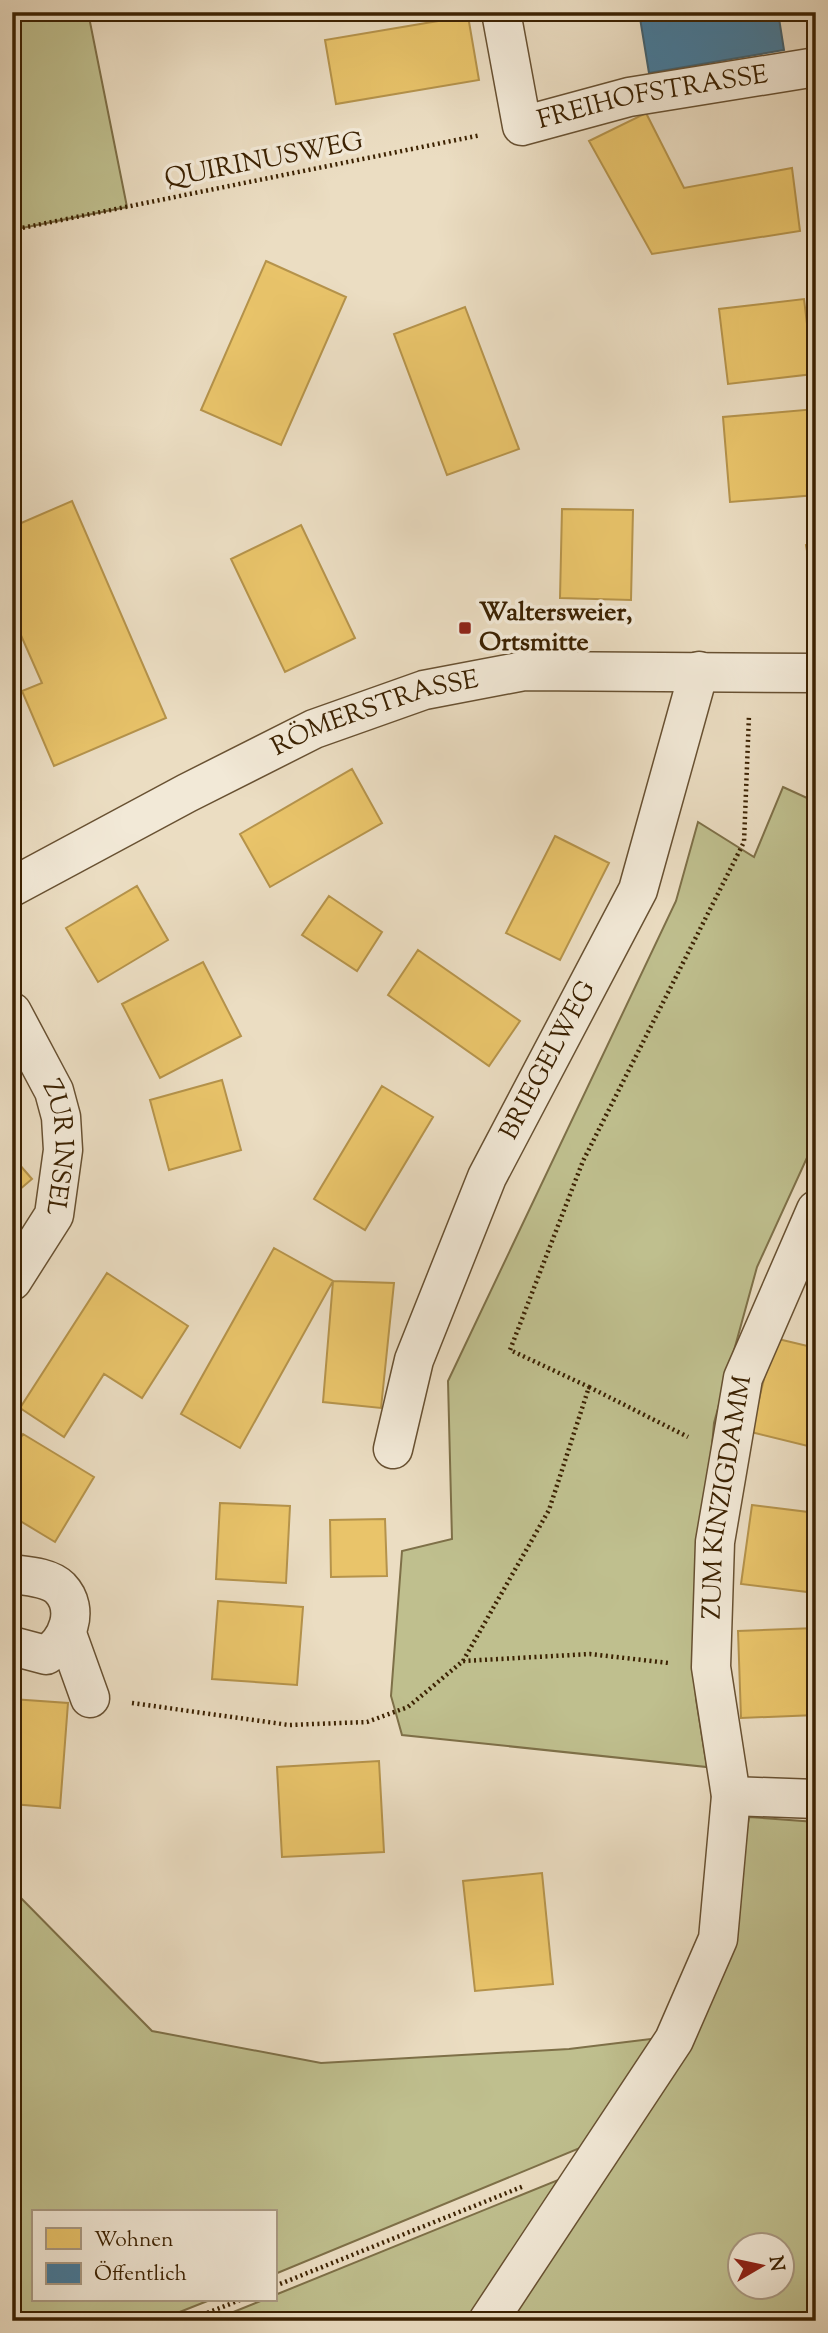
<svg xmlns="http://www.w3.org/2000/svg" width="828" height="2333" font-family="'Sorts Mill Goudy',serif">
<style>
.green{fill:#bfbf8e;stroke:#7e7048;stroke-width:2;fill-rule:evenodd}
.homes{fill:#e9c46a;stroke:#b5934b;stroke-width:2}
.public{fill:#457b9d;stroke:#42606e;stroke-width:2}
.lines{fill:none;stroke-linecap:round;stroke-linejoin:round}
.minor-casing{stroke:#685132;stroke-width:41}
.path{stroke:#3c2202;stroke-width:4.5;stroke-dasharray:2 3.5;stroke-linecap:butt}
.minor{stroke:#f2e9d7;stroke-width:38}
.poi-dot{fill:#8f2418;stroke:#f2e9d7;stroke-width:2.5}
.labels{text-anchor:middle;dominant-baseline:central;stroke-width:7;stroke-linejoin:round;paint-order:stroke}
.street-label{font-size:26px;fill:#3c2202;stroke:#f2e9d7}
.poi-label{font-size:26px;font-weight:bold;fill:#3c2202;stroke:#f2e9d7;text-anchor:start}
</style>
<rect width="100%" height="100%" fill="#ebddc2"/>
<filter id="stains"><feTurbulence type="fractalNoise" baseFrequency=".00286" numOctaves="4"/><feColorMatrix values="0 0 0 0 .2 0 0 0 0 .09 0 0 0 0 .02 0 0 0 .5 -.17"/></filter>
<radialGradient id="worn" r=".72"><stop offset=".6" stop-color="#630" stop-opacity="0"/><stop offset="1" stop-color="#630" stop-opacity=".3"/></radialGradient>
<path class="green" d="M 12,12 L 88,12 L 127,207 L 12,230 Z
M 783,787 L 807,798 L 816,787 L 816,1138 L 757,1267 L 714,1423 L 694,1650 L 696,1699 L 707,1767 L 402,1735 L 391,1696 L 402,1551 L 452,1539 L 448,1381 L 676,901 L 698,822 L 754,857 Z
M 749,1817 L 816,1822 L 816,2321 L 498,2321 L 730,1931 ZM 740,2246 L 782,2246 L 782,2288 L 740,2288 Z
M 15,1892 L 152,2031 L 321,2063 L 569,2049 L 659,2038 L 580,2148 L 275,2274 L 275,2212 L 33,2212 L 33,2300 L 210,2300 L 157,2321 L 12,2321 Z
M 558,2180 L 471,2321 L 211,2321 L 263,2300 L 275,2300 L 275,2295 Z"/>
<path class="homes" d="M 468,16 L 479,80 L 336,104 L 325,40 Z
M 646,113 L 684,188 L 792,168 L 800,231 L 652,254 L 589,141 Z
M 266,261 L 346,297 L 281,445 L 201,410 Z
M 804,299 L 813,374 L 728,384 L 719,309 Z
M 465,307 L 519,449 L 447,475 L 394,334 Z
M 816,409 L 816,495 L 730,502 L 723,417 Z
M 72,501 L 166,718 L 54,766 L 22,691 L 42,683 L 12,615 L 12,527 Z
M 562,509 L 633,510 L 631,600 L 560,598 Z
M 301,525 L 355,638 L 285,672 L 231,559 Z
M 816,543 L 816,603 L 806,545 Z
M 352,769 L 382,823 L 270,887 L 240,834 Z
M 555,836 L 609,863 L 560,960 L 506,933 Z
M 137,886 L 168,940 L 98,982 L 66,928 Z
M 329,896 L 382,932 L 357,971 L 302,935 Z
M 418,950 L 520,1021 L 489,1066 L 388,995 Z
M 203,962 L 241,1036 L 160,1078 L 122,1004 Z
M 222,1080 L 241,1150 L 169,1170 L 150,1100 Z
M 382,1086 L 433,1117 L 365,1230 L 314,1199 Z
M 12,1156 L 32,1179 L 12,1196 Z
M 816,1243 L 816,1282 L 803,1277 Z
M 274,1248 L 333,1281 L 240,1448 L 181,1414 Z
M 107,1273 L 188,1326 L 142,1398 L 104,1374 L 64,1437 L 20,1408 Z
M 333,1281 L 394,1283 L 381,1408 L 323,1402 Z
M 774,1338 L 816,1348 L 816,1448 L 751,1432 Z
M 23,1434 L 94,1477 L 55,1542 L 12,1516 L 12,1452 Z
M 220,1503 L 290,1506 L 286,1583 L 216,1579 Z
M 752,1505 L 816,1513 L 816,1593 L 741,1584 Z
M 385,1519 L 387,1576 L 331,1577 L 330,1520 Z
M 218,1601 L 303,1607 L 297,1685 L 212,1679 Z
M 816,1628 L 816,1715 L 741,1718 L 738,1631 Z
M 12,1699 L 68,1703 L 60,1808 L 12,1804 Z
M 379,1761 L 384,1852 L 282,1857 L 277,1767 Z
M 542,1873 L 553,1984 L 475,1991 L 463,1881 Z"/>
<path class="public" d="M 639,12 L 778,12 L 784,50 L 649,73 Z"/>
<g class="lines">
<g class="minor-casing">
<g id="minor">
<path id="s1" d="M 501,12 L 522,126 L 629,97 L 816,67"/>
<path id="s2" d="M 12,887 L 187,793 L 314,729 L 424,690 L 524,671 L 816,673"/>
<path id="s3" d="M 12,1012 L 54,1091 L 61,1117 L 63,1150 L 54,1215 L 12,1281"/>
<path id="s4" d="M 393,1449 L 414,1360 L 487,1177 L 638,890 L 699,671"/>
<path d="M 12,1574 C 27,1576 49,1577 60,1588 C 81,1610 67,1642 46,1655 L 12,1646"/>
<path d="M 67,1634 L 90,1698"/>
<path d="M 731,1796 L 816,1799"/>
<path id="s5" d="M 488,2321 L 674,2040 L 718,1939 L 731,1796 L 711,1667 L 715,1542 L 743,1378 L 816,1210"/>
</g>
</g>
<path class="path" d="M 12,230 L 481,135
M 589,1387 L 688,1437
M 463,1661 L 549,1510 L 589,1387 L 510,1350 L 583,1161 L 744,842 L 749,715
M 132,1703 L 289,1725 L 367,1722 L 408,1707 L 463,1661 L 590,1654 L 669,1663
M 275,2286 L 524,2186
M 187,2321 L 240,2300"/>
<use href="#minor" class="minor"/>
</g>
<rect class="poi-dot" x="458" y="621" width="14" height="14" rx="3.5"/>
<g class="labels">
<g class="street-label">
<text stroke="none"><textPath href="#s1" startOffset="250">FREIHOFSTRASSE</textPath></text>
<text transform="translate(264 161) rotate(-11)">QUIRINUSWEG</text>
<text stroke="none"><textPath href="#s2" startOffset="404">RÖMERSTRASSE</textPath></text>
<text stroke="none"><textPath href="#s4" startOffset="420">BRIEGELWEG</textPath></text>
<text stroke="none"><textPath href="#s3" startOffset="147">ZUR INSEL</textPath></text>
<text stroke="none"><textPath href="#s5" startOffset="892">ZUM KINZIGDAMM</textPath></text>
</g>
<g class="poi-label">
<text x="479" y="613">Waltersweier,<tspan x="479" dy="30">Ortsmitte</tspan></text>
</g>
</g>
<rect width="828" height="2333" fill="none" stroke="#ebddc2" stroke-width="42"/>
<rect x="14" y="14" width="800" height="2305" fill="none" stroke="#3c2202" stroke-width="3.5"/>
<rect x="21" y="21" width="786" height="2291" fill="none" stroke="#3c2202" stroke-width="2"/>
<rect x="32" y="2210" width="245" height="91" fill="#f2e9d7" stroke="#a99982" stroke-width="2"/>
<rect x="46" y="2228" width="35" height="21" fill="#e9c46a" stroke="#a99982" stroke-width="2"/>
<text x="94" y="2246" font-size="21" fill="#3c2202">Wohnen</text>
<rect x="46" y="2263" width="35" height="21" fill="#457b9d" stroke="#a99982" stroke-width="2"/>
<text x="94" y="2280" font-size="21" fill="#3c2202">Öffentlich</text>
<g transform="translate(761 2266) rotate(81)"><circle r="33" fill="#f2e9d7" stroke="#a99982" stroke-width="2"/>
<path d="M0-5L12 26L0 18L-12 26Z" fill="#8f2418"/>
<text y="-10" font-size="19" font-weight="bold" text-anchor="middle" fill="#3c2202">N</text>
</g>
<rect width="100%" height="100%" filter="url(#stains)"/>
<rect width="100%" height="100%" fill="url(#worn)"/>
</svg>
